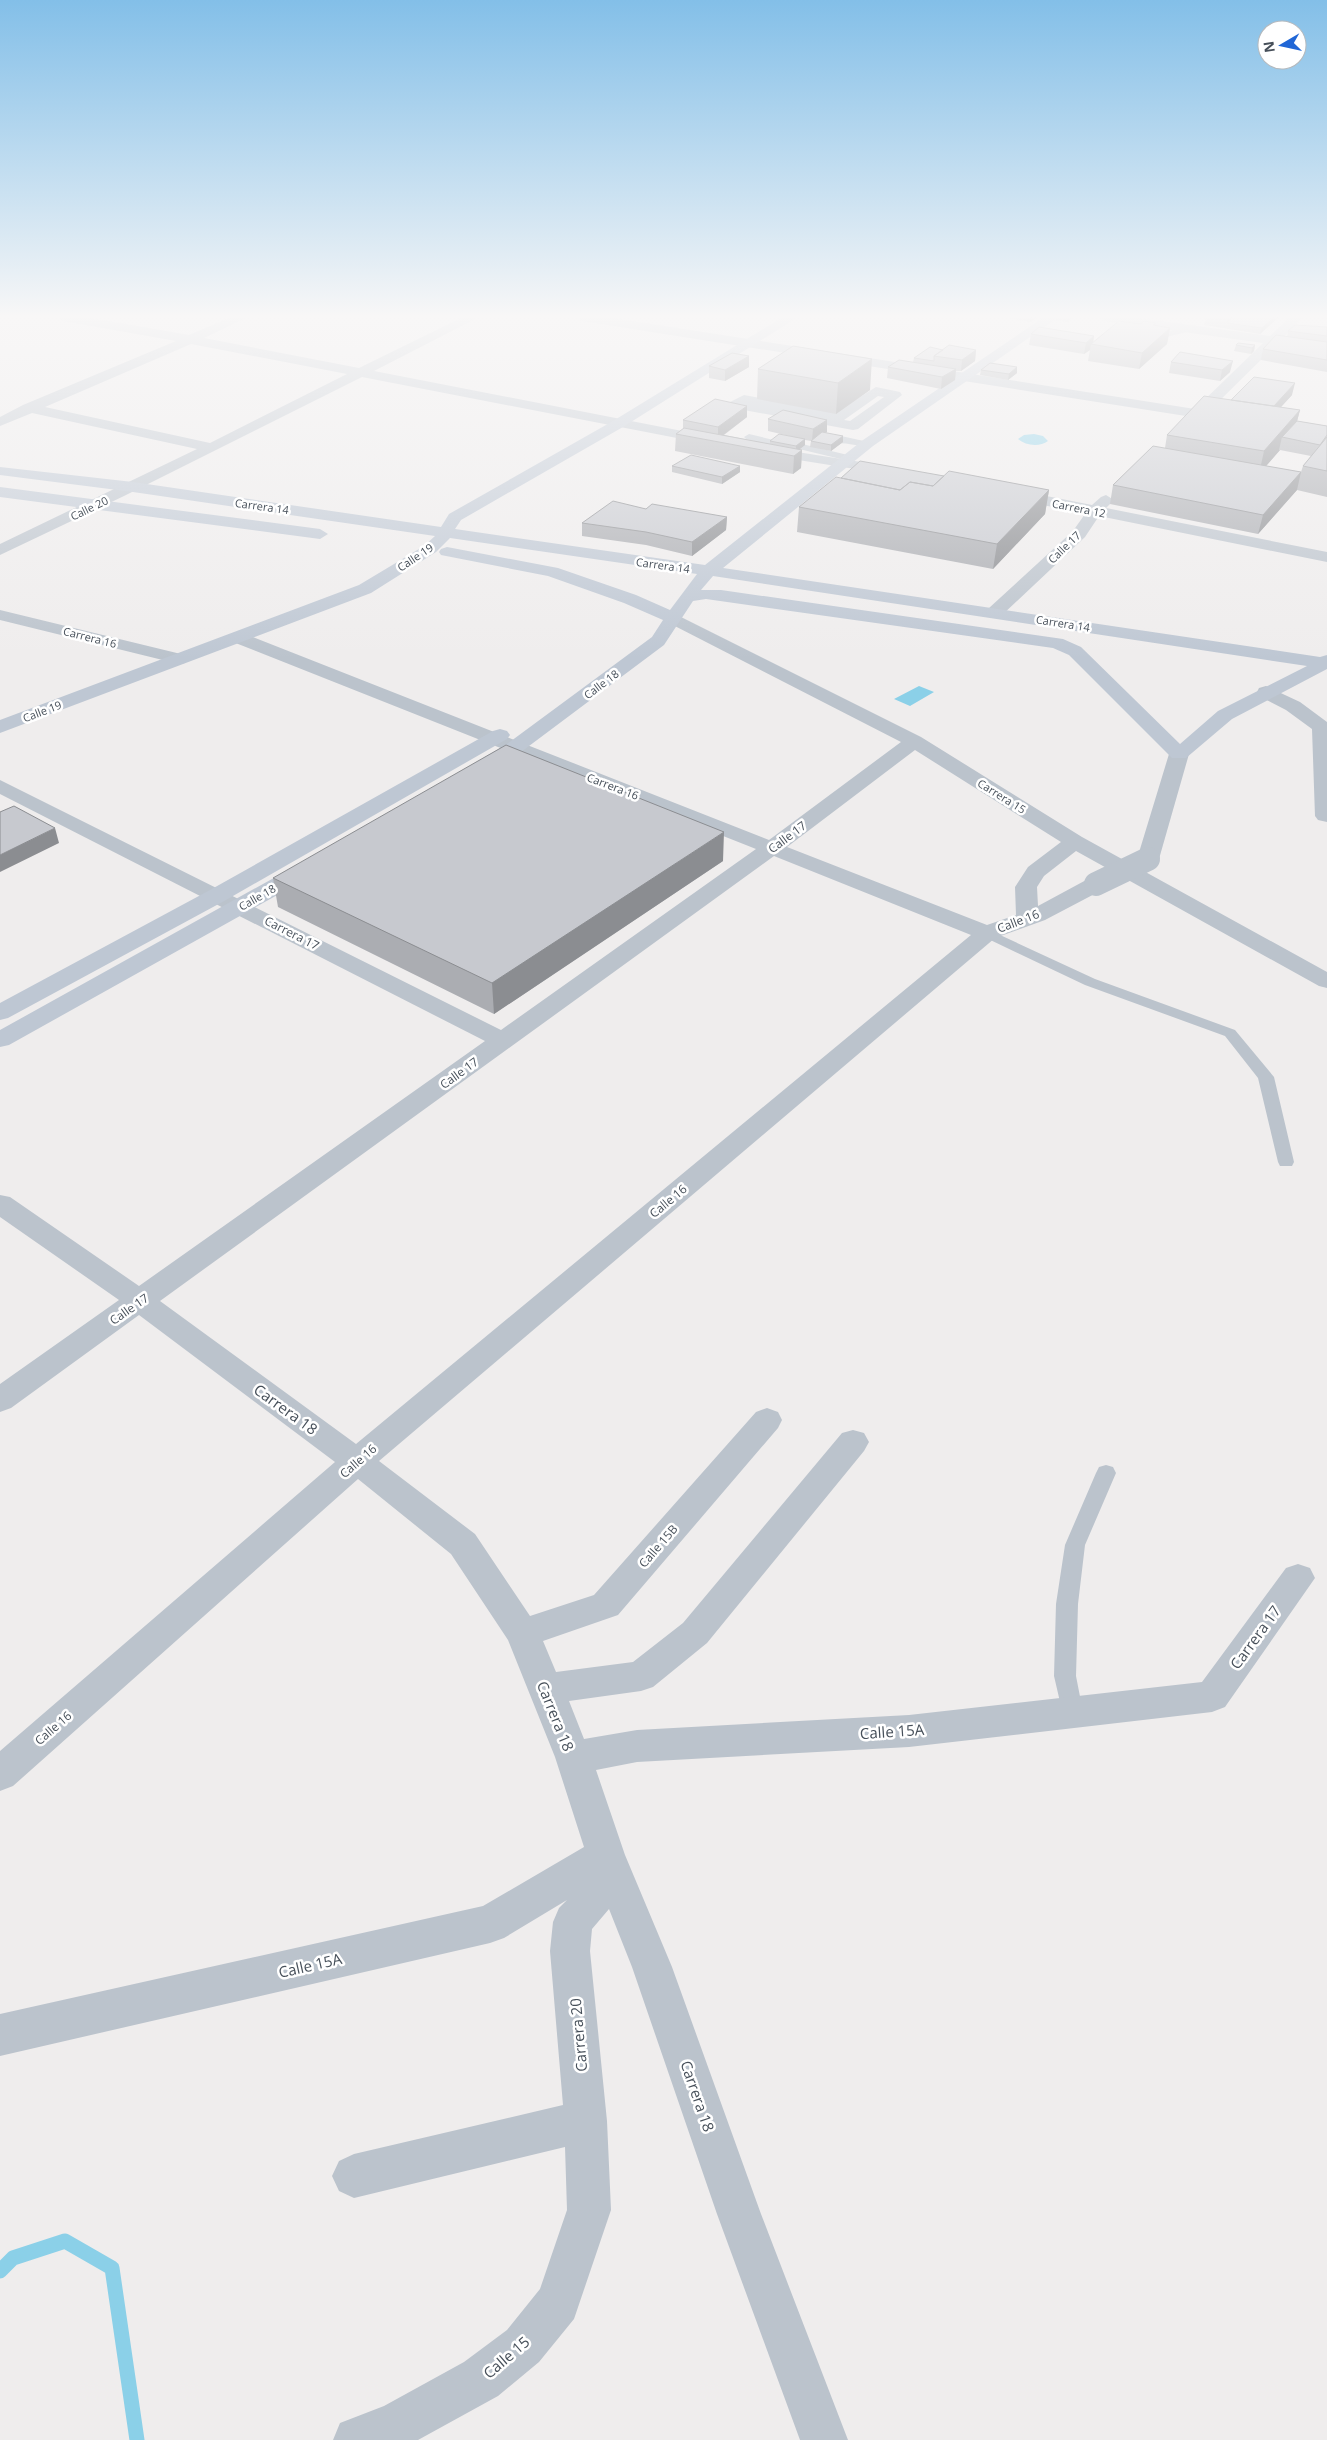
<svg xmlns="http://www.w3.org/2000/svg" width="1327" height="2440" font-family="'Open Sans',sans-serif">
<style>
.water{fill:#8bd0e8}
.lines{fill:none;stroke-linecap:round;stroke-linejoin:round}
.stream{stroke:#8bd0e8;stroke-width:15}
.lane{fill:#bbc3cc;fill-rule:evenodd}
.street{fill:#bbc3cc;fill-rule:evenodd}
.secondary{fill:#bec7d3;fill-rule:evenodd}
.street-bridge{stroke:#bbc3cc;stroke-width:24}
.wall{fill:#abadb2;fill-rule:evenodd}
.shaded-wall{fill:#8b8d91}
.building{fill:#c7c9cf;stroke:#8b8d91}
.labels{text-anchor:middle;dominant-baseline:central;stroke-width:5;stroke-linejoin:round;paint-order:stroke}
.far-street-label{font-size:11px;fill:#464f59;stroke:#fff}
.street-label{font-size:12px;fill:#464f59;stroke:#fff}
.near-street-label{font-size:15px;fill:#464f59;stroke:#fff}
</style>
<rect width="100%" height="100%" fill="#efeded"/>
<path class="water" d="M 1034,434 L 1043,436 L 1048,441 C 1040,447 1026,446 1018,439 L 1024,435 Z
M 919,686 L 934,692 L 910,706 L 894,699 Z"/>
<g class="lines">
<path class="stream" d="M 0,2271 L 13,2258 L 65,2241 L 112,2268 L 137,2440"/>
<path class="lane" d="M 1188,327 L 1191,327 L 1191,331 L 1158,339 L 1143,337 Z
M 749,434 L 778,441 L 780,443 L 775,446 L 746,439 L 744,437 Z
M 841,436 L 873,443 C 864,450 846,441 835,444 L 830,441 Z
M 802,444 L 852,456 L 854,458 L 849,461 L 799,449 L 797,447 Z
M 987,929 L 1095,979 L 1235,1030 L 1274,1077 L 1294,1162 L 1292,1166 L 1280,1166 L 1278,1162 L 1258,1078 L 1225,1036 L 1085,985 L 982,936 L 980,933 L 982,930 Z
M 1106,1465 L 1113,1467 L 1116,1473 L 1085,1545 L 1078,1604 L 1076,1676 L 1083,1712 L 1080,1719 L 1072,1722 L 1064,1719 L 1054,1676 L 1056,1604 L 1065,1545 L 1096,1473 L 1099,1467 Z"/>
<path class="street" d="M 57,317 L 86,317 L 189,335 L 231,317 L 248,317 L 204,338 L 359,368 L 463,317 L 479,317 L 374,371 L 713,437 L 720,441 L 713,445 L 362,377 L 124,496 L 0,555 L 0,544 L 197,449 L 32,413 L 0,426 L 0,417 L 23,405 L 176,341 L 63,321 ZM 191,344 L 347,374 L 210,443 L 45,407 Z
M 576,317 L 607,317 L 1195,409 L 1263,343 L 1104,321 L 1098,317 L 1132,317 L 1270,336 L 1290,317 L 1303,317 L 1283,338 L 1327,344 L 1327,352 L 1276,345 L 1209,411 L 1229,415 L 1231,418 L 1229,421 L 1224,422 L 582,321 Z
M 876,387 L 900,392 L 902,395 L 858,429 L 853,430 L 733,408 L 726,404 L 744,395 L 836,412 ZM 878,396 L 884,397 L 850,421 L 844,420 Z
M 765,447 L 893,467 L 900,471 L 893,475 L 760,454 L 758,451 L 760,448 Z
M 1011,489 L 1092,505 L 1101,497 L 1106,495 L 1114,500 L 1106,508 L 1327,552 L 1327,562 L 1099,516 L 1085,537 L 1001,616 L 989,616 L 986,612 L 989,608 L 1073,531 L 1085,514 L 1006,497 L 1003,494 L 1006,491 Z
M 0,610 L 185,655 L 188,659 L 185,663 L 179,664 L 0,620 Z
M 673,613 L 921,737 L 1082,837 L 1327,972 L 1327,988 L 1319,986 L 1076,851 L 1044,876 L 1037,887 L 1038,906 L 1088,879 L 1096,877 L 1104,879 L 1107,884 L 1104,889 L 1045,920 L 995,938 L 379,1461 L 475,1534 L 530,1616 L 594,1595 L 756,1412 L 767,1408 L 778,1412 L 782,1420 L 778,1428 L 618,1615 L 543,1641 L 556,1672 L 633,1662 L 683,1623 L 842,1433 L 853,1430 L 864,1433 L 869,1442 L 864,1451 L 707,1643 L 653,1687 L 641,1691 L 569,1701 L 584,1739 L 637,1730 L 909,1715 L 1202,1682 L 1286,1568 L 1298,1564 L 1310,1568 L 1315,1578 L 1225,1707 L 1212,1712 L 909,1747 L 637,1762 L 596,1770 L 625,1855 L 672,1967 L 761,2214 L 848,2440 L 800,2440 L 717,2214 L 632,1967 L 609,1909 L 592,1929 L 590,1951 L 607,2121 L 611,2210 L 574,2319 L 539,2362 L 498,2396 L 418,2440 L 333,2440 L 340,2423 L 384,2406 L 464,2362 L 507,2330 L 540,2289 L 567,2210 L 565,2147 L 354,2198 L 339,2191 L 332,2176 L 339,2161 L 354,2154 L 563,2105 L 550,1951 L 553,1922 L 559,1908 L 567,1900 L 504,1938 L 490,1943 L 0,2056 L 0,2014 L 483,1906 L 584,1847 L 555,1757 L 508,1640 L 451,1554 L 358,1479 L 13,1786 L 0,1791 L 0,1751 L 335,1462 L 139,1315 L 11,1408 L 0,1412 L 0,1384 L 119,1300 L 0,1217 L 0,1195 L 10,1197 L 139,1286 L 485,1041 L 0,794 L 0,780 L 501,1030 L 756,849 L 233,642 L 230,638 L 233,634 L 245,634 L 769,840 L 901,742 L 667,622 L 664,618 L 667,614 ZM 915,750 L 1061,842 L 1028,867 L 1015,887 L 1016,915 L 987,925 L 787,847 ZM 774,856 L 971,935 L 356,1444 L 160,1301 Z
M 1266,686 L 1300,702 L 1327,722 L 1327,822 L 1318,820 L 1315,816 L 1312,729 L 1286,710 L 1259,696 L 1257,692 L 1259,688 Z
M 1179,748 L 1186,750 L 1189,754 L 1159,859 L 1156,864 L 1148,865 L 1140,864 L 1137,859 L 1169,754 L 1172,750 Z"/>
<path class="secondary" d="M 783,317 L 798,317 L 623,427 L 461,520 L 455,529 L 705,565 L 863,440 L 1044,317 L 1059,317 L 873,446 L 723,568 L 1320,657 L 1327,655 L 1327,669 L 1232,719 L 1186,758 L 1172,758 L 1069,655 L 1053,648 L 706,599 L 693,601 L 664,645 L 521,752 L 489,771 L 475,771 L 472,767 L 475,763 L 507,744 L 652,637 L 663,620 L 624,603 L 548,576 L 441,555 L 439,552 L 441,549 L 447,547 L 558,568 L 636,595 L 670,610 L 697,574 L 450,538 L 436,552 L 371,593 L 0,733 L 0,720 L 359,585 L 424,546 L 435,536 L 133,492 L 0,475 L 0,467 L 133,482 L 441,527 L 449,514 L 613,421 ZM 713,576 L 1307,666 L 1218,711 L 1180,744 L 1081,647 L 1063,639 L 721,590 L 701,590 Z
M 0,487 L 320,529 L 328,534 L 320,539 L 0,497 Z
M 500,729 L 507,731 L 510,735 L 507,739 L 226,900 L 8,1018 L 0,1020 L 0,1003 L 210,890 L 493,731 Z
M 307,863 L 315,864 L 318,869 L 315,874 L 9,1045 L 0,1047 L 0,1030 L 299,864 Z"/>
<path class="street-bridge" d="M 1096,884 L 1148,859"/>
</g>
<path class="wall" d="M 1002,317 L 1038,317 L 1030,322 Z
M 1056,317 L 1071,317 L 1071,320 L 1068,322 L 1056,320 Z
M 1206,317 L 1279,317 L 1260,334 L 1204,325 Z
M 1156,323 L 1156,326 L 1170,328 L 1167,344 L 1139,369 L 1088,361 L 1090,350 L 1084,354 L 1029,345 L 1031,334 L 1093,342 L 1140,324 Z
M 1327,327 L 1327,372 L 1261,360 L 1263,349 L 1287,337 L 1288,331 Z
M 1236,345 L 1255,345 L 1254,351 L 1251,354 L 1234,351 Z
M 793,346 L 870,390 L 836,414 L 757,399 L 758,369 Z
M 943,350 L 976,350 L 975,361 L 961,371 L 956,371 L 955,380 L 941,389 L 887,378 L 888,367 L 913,362 L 914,358 Z
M 1180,352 L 1230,372 L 1220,381 L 1169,373 L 1171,362 Z
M 749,356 L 749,367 L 725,381 L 709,378 L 709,366 Z
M 1017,367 L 1017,373 L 1008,380 L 980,375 L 981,370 Z
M 1292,395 L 1281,407 L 1300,410 L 1297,421 L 1327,426 L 1327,497 L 1297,490 L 1258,534 L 1110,504 L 1113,485 L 1165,448 L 1167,435 L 1231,400 ZM 1280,450 L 1311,456 L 1303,466 L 1301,472 L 1266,466 Z
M 747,406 L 747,417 L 724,435 L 770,444 L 770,441 L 794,437 L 768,431 L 768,419 L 827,432 L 825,433 L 843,442 L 831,451 L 810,447 L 811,441 L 805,440 L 805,445 L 800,449 L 802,450 L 801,468 L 793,474 L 675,451 L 676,434 L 683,429 L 683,420 Z
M 672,466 L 740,466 L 740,472 L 722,484 L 672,472 Z
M 944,476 L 1049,490 L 1045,514 L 993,569 L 797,532 L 799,507 Z
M 646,509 L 727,517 L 726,530 L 692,556 L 646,545 L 582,536 L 582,523 Z
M 723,861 L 494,1014 L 278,907 L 273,878 Z"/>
<path class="shaded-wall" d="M 1031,317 L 1038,317 L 1030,322 Z
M 1228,317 L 1237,317 L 1227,323 L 1226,328 L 1228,318 Z
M 1274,317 L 1279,317 L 1260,334 L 1262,328 Z
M 1170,328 L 1167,344 L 1139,369 L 1142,353 Z
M 1094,336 L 1093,345 L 1091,344 L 1090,350 L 1084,354 L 1086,343 Z
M 1255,345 L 1254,351 L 1251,354 L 1252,348 Z
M 976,350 L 975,361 L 961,371 L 962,360 Z
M 749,356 L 749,367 L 725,381 L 725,370 Z
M 872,359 L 870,390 L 836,414 L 838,383 Z
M 1233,361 L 1230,372 L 1220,381 L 1222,370 Z
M 1017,367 L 1017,373 L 1008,380 L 1009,374 Z
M 956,369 L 955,380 L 941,389 L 942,377 Z
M 1295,383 L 1292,395 L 1270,419 L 1273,407 Z
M 747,406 L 747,417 L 718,439 L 718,427 Z
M 1300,410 L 1294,433 L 1282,437 L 1279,450 L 1280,450 L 1259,474 L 1264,451 Z
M 827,420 L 827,432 L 812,441 L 813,429 Z
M 843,436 L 843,442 L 831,451 L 831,445 Z
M 805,439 L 805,445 L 796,452 L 796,446 Z
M 802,450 L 801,468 L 793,474 L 794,456 Z
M 740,466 L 740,472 L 722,484 L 722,477 Z
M 1301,472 L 1297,490 L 1258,534 L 1263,515 Z
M 1049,490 L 1045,514 L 993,569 L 997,544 Z
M 727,517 L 726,530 L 692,556 L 692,542 Z
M 55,828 L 59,843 L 0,872 L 0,855 Z
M 724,832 L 723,861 L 494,1014 L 492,983 Z"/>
<path class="building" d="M 1233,317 L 1274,317 L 1262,328 L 1227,323 Z
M 1119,321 L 1140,324 L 1144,321 L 1156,323 L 1153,325 L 1170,328 L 1142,353 L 1091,344 Z
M 1295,325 L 1327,327 L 1327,336 L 1288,331 Z
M 1039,327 L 1094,336 L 1086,343 L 1031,334 Z
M 1276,335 L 1327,342 L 1327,360 L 1263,349 Z
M 1238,343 L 1255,345 L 1252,348 L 1236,345 Z
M 949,345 L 976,350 L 962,360 L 934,356 Z
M 793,346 L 872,359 L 838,383 L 758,369 Z
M 930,347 L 943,350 L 934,356 L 934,361 L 914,358 Z
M 1180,352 L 1233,361 L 1222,370 L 1171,362 Z
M 732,353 L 749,356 L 725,370 L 709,366 Z
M 899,360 L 956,369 L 942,377 L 888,367 Z
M 990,363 L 1017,367 L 1009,374 L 981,370 Z
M 1254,377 L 1295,383 L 1274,406 L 1231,400 Z
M 1204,396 L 1300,410 L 1264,451 L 1167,435 Z
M 715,399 L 747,406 L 718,427 L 683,420 Z
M 783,410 L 827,420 L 813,429 L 768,419 Z
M 1297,421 L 1327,426 L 1327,435 L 1320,445 L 1282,437 Z
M 684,428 L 802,450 L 794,456 L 676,434 Z
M 822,432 L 843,436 L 831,445 L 811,441 Z
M 779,434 L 805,439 L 796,446 L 770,441 Z
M 1327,437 L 1327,471 L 1303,466 Z
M 1153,446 L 1301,472 L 1263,515 L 1113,485 Z
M 691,455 L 740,466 L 722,477 L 672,466 Z
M 860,461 L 944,476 L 933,486 L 910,482 L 900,490 L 841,478 Z
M 949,471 L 1049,490 L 997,544 L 799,507 L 836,477 L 900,490 L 910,482 L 933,486 Z
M 613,501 L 646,509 L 652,504 L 727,517 L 692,542 L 646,532 L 582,523 Z
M 506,745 L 724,832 L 492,983 L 273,878 Z
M 14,806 L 55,828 L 0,855 L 0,812 Z"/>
<linearGradient id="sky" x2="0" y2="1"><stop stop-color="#83bfe8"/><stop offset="0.48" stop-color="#f8f7f7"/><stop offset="1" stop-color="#f8f7f7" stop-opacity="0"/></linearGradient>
<rect width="1327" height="659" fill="url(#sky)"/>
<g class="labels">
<g class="far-street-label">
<text transform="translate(262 506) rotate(8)">Carrera 14</text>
<text transform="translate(89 508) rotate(-26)">Calle 20</text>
<text transform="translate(1079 508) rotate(11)">Carrera 12</text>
<text transform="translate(1064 547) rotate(-44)">Calle 17</text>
<text transform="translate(415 557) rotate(-34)">Calle 19</text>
<text transform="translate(663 565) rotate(8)">Carrera 14</text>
<text transform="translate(1063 623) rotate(9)">Carrera 14</text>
<text transform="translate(90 637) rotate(14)">Carrera 16</text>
<text transform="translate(601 684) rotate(-37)">Calle 18</text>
<text transform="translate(42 711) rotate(-21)">Calle 19</text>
<text transform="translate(613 786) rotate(21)">Carrera 16</text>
<text transform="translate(1002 796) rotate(32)">Carrera 15</text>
<text transform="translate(257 897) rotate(-30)">Calle 18</text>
</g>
<g class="street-label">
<text transform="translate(787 837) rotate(-37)">Calle 17</text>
<text transform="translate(1018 921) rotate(-21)">Calle 16</text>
<text transform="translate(292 933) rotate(27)">Carrera 17</text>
<text transform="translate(459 1073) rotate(-36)">Calle 17</text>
<text transform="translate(668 1201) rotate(-40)">Calle 16</text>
<text transform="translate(129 1309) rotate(-35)">Calle 17</text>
<text transform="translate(358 1461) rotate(-41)">Calle 16</text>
<text transform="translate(658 1546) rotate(-49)">Calle 15B</text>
<text transform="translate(53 1728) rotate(-41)">Calle 16</text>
</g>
<g class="near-street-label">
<text transform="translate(286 1409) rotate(36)">Carrera 18</text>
<text transform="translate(1255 1637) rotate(-54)">Carrera 17</text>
<text transform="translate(556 1716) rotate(68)">Carrera 18</text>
<text transform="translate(892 1731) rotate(-4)">Calle 15A</text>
<text transform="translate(310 1965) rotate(-13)">Calle 15A</text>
<text transform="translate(578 2035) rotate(-95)">Carrera 20</text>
<text transform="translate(698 2096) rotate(71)">Carrera 18</text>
<text transform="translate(506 2357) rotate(-41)">Calle 15</text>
</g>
</g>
<g transform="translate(1282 45) rotate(261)"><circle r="24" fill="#ffffff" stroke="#b5b9bd"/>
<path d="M0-4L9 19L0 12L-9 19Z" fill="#2066d6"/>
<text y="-8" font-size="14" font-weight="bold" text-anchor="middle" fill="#464f59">N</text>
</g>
</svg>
